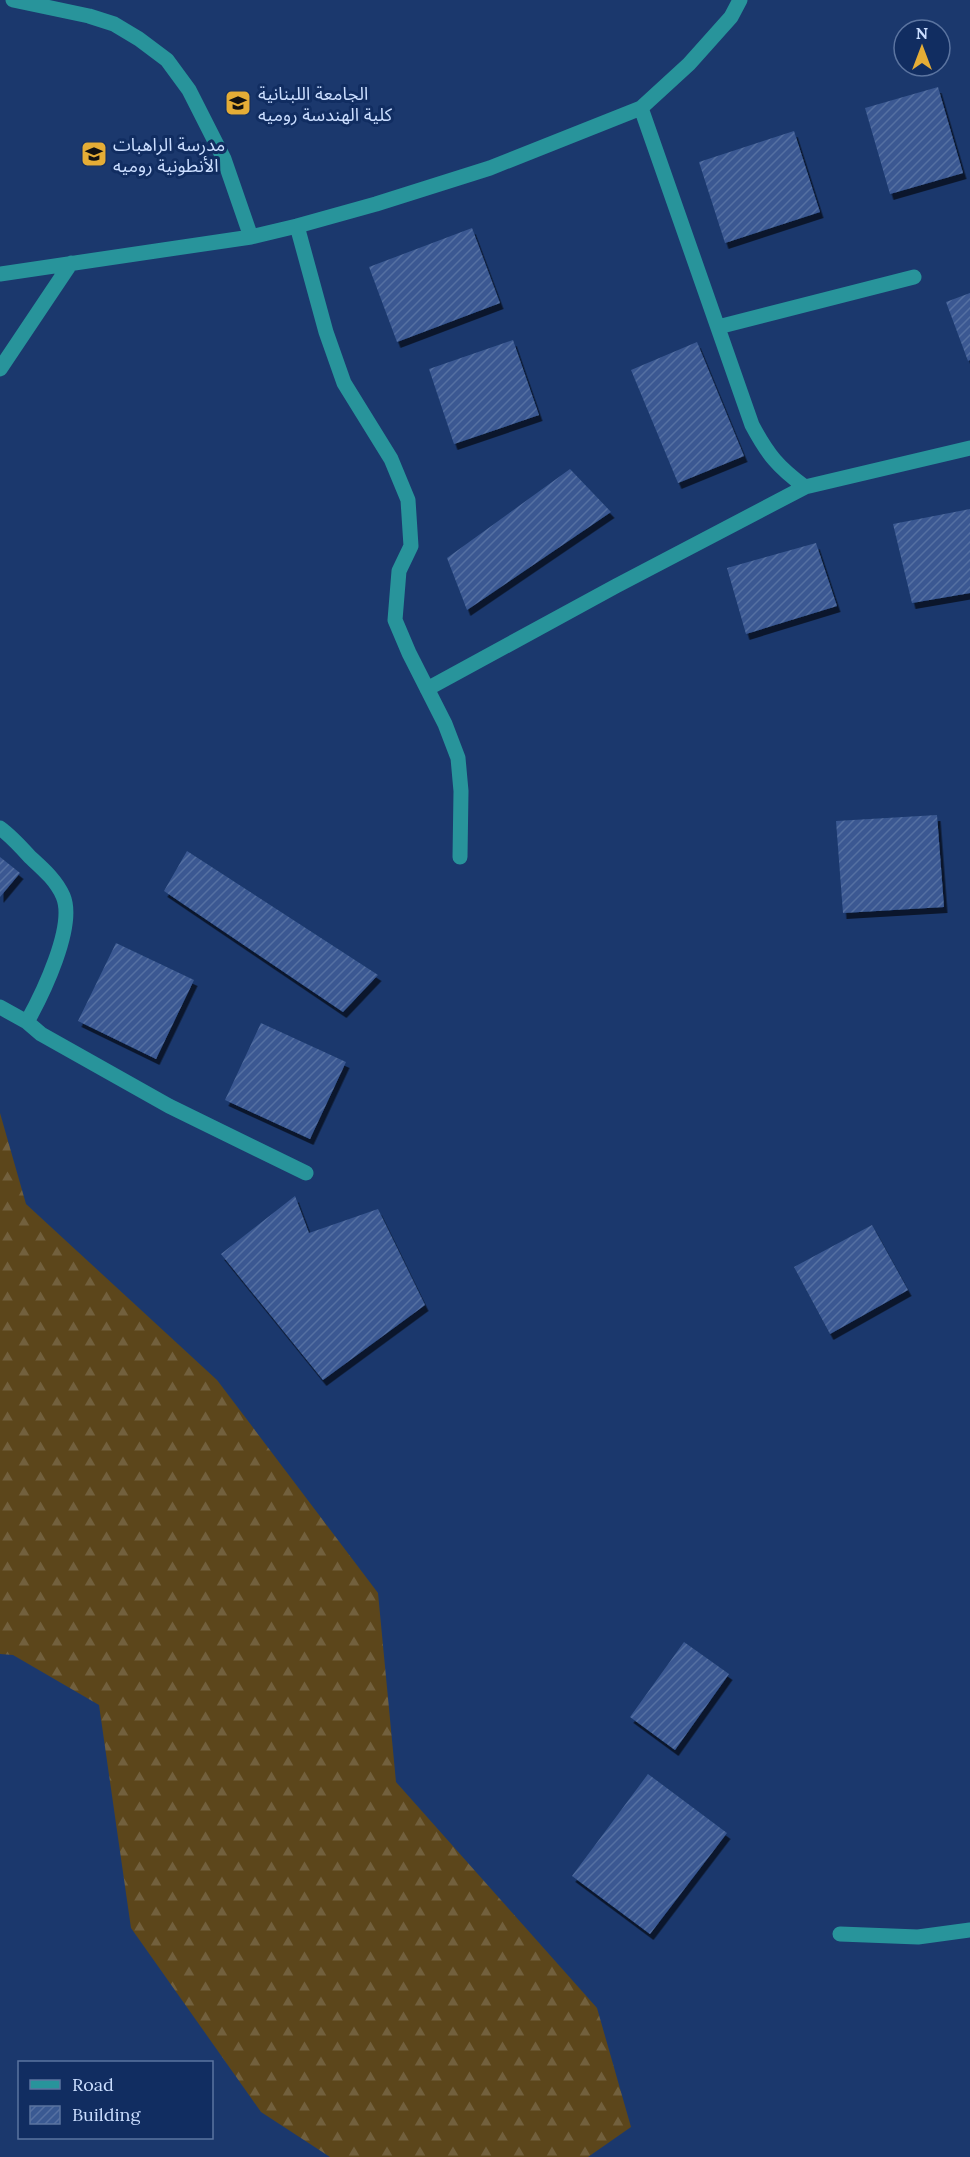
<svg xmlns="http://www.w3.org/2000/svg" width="970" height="2157" font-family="Lora,'Noto Sans Arabic',serif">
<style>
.forest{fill:url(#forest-firs)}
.building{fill:url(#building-hatch);filter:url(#shadow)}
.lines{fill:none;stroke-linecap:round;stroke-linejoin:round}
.minor{stroke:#28949b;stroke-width:15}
.labels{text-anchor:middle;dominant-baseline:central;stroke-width:6;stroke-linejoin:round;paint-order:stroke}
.poi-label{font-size:18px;fill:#cbdeff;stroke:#112d61;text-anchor:start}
</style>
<defs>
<pattern id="forest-firs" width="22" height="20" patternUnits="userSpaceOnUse" patternTransform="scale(1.5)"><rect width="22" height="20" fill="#5c461b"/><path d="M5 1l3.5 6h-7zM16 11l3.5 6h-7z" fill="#72603d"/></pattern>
<pattern id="building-hatch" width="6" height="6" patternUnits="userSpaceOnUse" patternTransform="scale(1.5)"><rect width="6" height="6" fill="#3a5992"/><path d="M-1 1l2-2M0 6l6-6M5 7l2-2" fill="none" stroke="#5570a2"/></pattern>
<filter id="shadow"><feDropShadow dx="3.5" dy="6" stdDeviation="0" flood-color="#0009"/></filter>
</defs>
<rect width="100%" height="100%" fill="#1b386d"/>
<path class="forest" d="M 0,1113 L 26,1204 L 217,1380 L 378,1593 L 396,1782 L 597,2008 L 631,2127 L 588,2157 L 330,2157 L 261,2112 L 131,1928 L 99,1705 L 13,1655 L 0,1654 Z"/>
<path class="building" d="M 938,87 L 963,173 L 890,194 L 865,108 Z
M 794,131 L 820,212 L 725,243 L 699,162 Z
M 472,228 L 500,303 L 397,342 L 369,267 Z
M 970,293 L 970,360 L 968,361 L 946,302 Z
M 513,340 L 539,415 L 454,444 L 429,369 Z
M 697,342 L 744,456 L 678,483 L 631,370 Z
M 570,469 L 611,512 L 467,610 L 447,558 Z
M 970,509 L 970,593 L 912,603 L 893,524 Z
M 816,543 L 837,606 L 746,634 L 727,568 Z
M 937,815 L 944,907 L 843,913 L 836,821 Z
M 187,851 L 378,975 L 343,1012 L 164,891 Z
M 0,857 L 20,873 L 0,897 Z
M 116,943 L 194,980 L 156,1059 L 78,1021 Z
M 261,1023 L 346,1062 L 310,1139 L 225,1100 Z
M 295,1196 L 309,1233 L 378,1209 L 425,1305 L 323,1380 L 221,1254 Z
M 872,1225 L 908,1290 L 830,1334 L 794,1267 Z
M 684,1642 L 729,1674 L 675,1750 L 630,1717 Z
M 648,1774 L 727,1833 L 650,1934 L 572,1876 Z"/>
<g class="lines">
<path class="minor" d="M 13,0 L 89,16 L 114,24 L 139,39 L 167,60 L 189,90 L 224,159 L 251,237
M 641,108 L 752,425 C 768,455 778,467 805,487 L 970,448
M 297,226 L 326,332 L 344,383 L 391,459 L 408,500 L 411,546 L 399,571 L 395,620 L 409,653 L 445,724 L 458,758 L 461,791 L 460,857
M 0,274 L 251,237 L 297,226 L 376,204 L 490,168 L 641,108 L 689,64 L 731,17 L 740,0
M 718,327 L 914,277
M 0,369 L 71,263
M 427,689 L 616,586 L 805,487
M 0,828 C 11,836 21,847 30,857 C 43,869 56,880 63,896 C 76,926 42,995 27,1022 L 41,1034 L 169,1106 L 306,1173
M 0,1007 L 27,1022
M 840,1934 L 918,1937 L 970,1930"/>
</g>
<defs>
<g id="university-square" transform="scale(1.35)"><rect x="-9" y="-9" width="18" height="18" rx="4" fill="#e5ad36" stroke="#112d61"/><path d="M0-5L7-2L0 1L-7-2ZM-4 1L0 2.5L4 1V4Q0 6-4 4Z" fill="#111"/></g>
<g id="school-square" transform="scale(1.35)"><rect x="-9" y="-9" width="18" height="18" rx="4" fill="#e5ad36" stroke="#112d61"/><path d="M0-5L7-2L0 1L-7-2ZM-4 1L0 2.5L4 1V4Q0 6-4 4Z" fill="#111"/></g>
</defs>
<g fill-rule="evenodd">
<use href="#university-square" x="238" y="103"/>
<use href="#school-square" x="94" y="154"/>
</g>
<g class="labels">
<g class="poi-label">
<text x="258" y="93">الجامعة اللبنانية<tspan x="258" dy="21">كلية الهندسة روميه</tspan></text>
<text x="113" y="144">مدرسة الراهبات<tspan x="113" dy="21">الأنطونية روميه</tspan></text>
</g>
</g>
<rect x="18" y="2061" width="195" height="78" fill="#112d61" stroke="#5b74a0" stroke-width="1.5"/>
<rect x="30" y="2080" width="30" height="9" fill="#28949b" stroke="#5b74a0" stroke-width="1.5"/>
<text x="72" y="2091" font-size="18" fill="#cbdeff">Road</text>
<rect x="30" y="2106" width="30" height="18" fill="url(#building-hatch)" stroke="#5b74a0" stroke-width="1.5"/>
<text x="72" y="2121" font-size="18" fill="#cbdeff">Building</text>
<g transform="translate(922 48)"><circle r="28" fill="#112d61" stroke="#5b74a0" stroke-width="1.5"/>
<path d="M0-4.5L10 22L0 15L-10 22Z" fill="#e5ad36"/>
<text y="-9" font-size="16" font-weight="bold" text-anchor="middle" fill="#cbdeff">N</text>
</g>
</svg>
